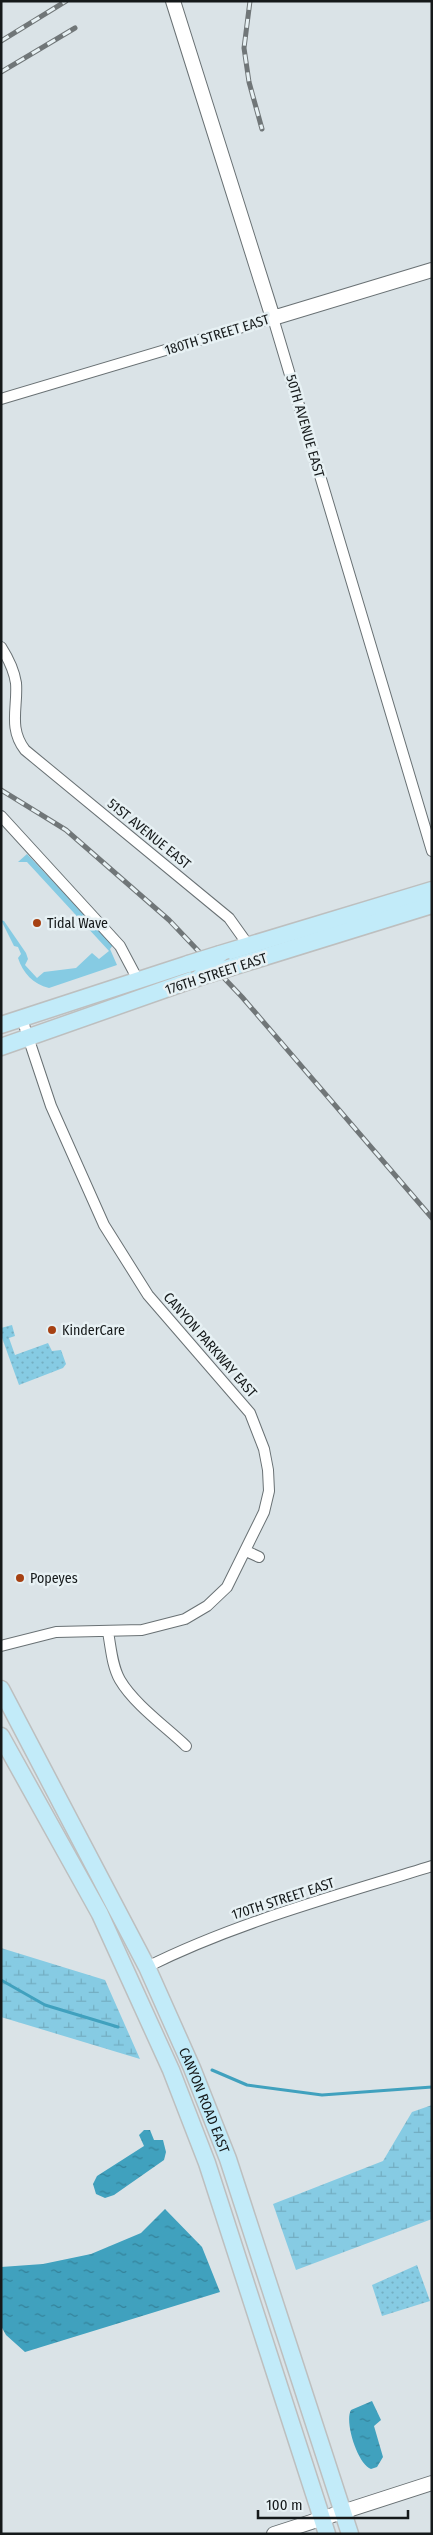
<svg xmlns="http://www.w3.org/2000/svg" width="433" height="2535" font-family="'Fira Sans Condensed',sans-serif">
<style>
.grass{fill:#86cbe3}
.wetland{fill:url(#wetland-marsh)}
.park{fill:url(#park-dots)}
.water{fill:url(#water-ripples)}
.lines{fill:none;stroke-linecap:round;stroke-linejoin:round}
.stream{stroke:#40a1be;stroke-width:3}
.street-casing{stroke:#697174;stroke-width:12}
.secondary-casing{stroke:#697174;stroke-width:16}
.primary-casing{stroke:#bdbfbf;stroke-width:19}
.street{stroke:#fff;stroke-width:10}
.secondary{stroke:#fff;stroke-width:14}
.primary{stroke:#c2ebf9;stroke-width:16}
.rail-casing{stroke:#707678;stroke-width:5}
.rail{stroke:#e7f1f4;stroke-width:3;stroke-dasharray:9;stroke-linecap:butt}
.primary-bridge-casing{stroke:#bdbfbf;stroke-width:19;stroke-linecap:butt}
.primary-bridge{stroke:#c2ebf9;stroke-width:16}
.poi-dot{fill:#a64113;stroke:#e7f1f4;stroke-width:2}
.labels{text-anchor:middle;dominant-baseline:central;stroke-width:5;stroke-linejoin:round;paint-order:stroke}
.street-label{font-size:14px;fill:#15191a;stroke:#e7f1f4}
.poi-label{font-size:14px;fill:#15191a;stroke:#e7f1f4;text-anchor:start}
</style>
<defs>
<pattern id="wetland-marsh" width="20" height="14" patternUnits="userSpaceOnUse" patternTransform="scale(1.25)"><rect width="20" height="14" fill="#86cbe3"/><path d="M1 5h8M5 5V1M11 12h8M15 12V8" fill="none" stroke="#73aec2"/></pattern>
<pattern id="park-dots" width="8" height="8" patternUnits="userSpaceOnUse" patternTransform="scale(1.25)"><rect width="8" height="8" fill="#86cbe3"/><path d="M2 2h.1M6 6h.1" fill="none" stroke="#73aec2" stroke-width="1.8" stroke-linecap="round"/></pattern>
<pattern id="water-ripples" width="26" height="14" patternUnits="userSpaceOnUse" patternTransform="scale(1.25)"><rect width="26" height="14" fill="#40a1be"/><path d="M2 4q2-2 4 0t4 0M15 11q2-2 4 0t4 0" fill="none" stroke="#34829a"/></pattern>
</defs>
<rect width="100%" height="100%" fill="#dae3e7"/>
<path class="grass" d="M 27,854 L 113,945 L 110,949 L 117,965 L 49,988 C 33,984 23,973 18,958 L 21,954 L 18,947 L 14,946 L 1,920 L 4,921 L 26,953 L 28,959 L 25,965 L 37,978 L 44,972 L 76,968 L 92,953 L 99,959 L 109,951 L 27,862 L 18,862 Z"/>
<path class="wetland" d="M 1,1948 L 105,1980 L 140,2059 L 1,2017 Z
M 432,2105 L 432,2219 L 296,2270 L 273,2204 L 383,2161 L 412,2112 Z"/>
<path class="park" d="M 12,1325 L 15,1336 L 9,1338 L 15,1355 L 48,1343 L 52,1351 L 61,1350 L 66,1364 L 63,1368 L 19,1385 L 1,1335 L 1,1328 Z
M 417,2265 L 430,2301 L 382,2316 L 372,2285 Z"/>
<path class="water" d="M 144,2130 L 150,2130 L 154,2140 L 163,2140 L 166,2152 L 164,2160 L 114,2195 L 105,2198 L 96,2194 L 93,2184 L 97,2176 L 144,2146 L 139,2135 Z
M 165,2209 L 202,2247 L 220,2292 L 25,2352 L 6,2335 L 1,2326 L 1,2267 L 43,2264 L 91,2254 L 141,2233 Z
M 372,2401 L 381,2420 L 374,2426 L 383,2457 L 377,2467 L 371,2469 C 358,2465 344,2422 351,2410 Z"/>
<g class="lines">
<path class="stream" d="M 1,1980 L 45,2005 L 118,2027
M 212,2070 L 247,2085 L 322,2095 L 432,2087"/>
<g class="street-casing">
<path id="street" d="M 1,399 L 273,318 L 432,851
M 1,647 C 8,658 14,670 16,683 C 18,707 8,728 25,750 L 229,918 L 249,946
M 1,816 L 120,946 L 138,980
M 246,1551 L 259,1557
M 108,1632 C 111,1648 112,1666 120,1680 C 134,1704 166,1727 186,1746
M 1,1646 L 56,1632 L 142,1630 L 185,1619 L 207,1606 L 227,1587 L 264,1512 L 269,1491 L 268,1470 L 264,1449 L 250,1413 L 148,1295 L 104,1225 L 51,1106 L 22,1019
M 147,1967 C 237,1922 336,1896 432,1866"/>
</g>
<g class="secondary-casing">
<path id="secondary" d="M 173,1 L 273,318 L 432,270
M 274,2534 L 432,2483"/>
</g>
<g class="primary-casing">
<g id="primary">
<path d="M 220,954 L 432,890"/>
<path d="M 232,967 L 432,905"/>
<path d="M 1,1025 L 188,964"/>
<path d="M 1,1047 L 200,977"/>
<path id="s1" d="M 1,1689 L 147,1967 L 192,2068 L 228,2159 L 350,2534"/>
<path d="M 1,1736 L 100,1914 L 171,2070 L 207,2163 L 327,2534"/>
</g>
</g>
<use href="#street" class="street"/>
<use href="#secondary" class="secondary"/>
<use href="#primary" class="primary"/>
<g class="rail-casing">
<path id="rail" d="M 250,1 L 244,48 L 249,82 L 262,129
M 1,41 L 66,1
M 1,72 L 75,28
M 1,790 L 66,830 L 169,920 L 242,997 L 432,1218"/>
</g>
<use href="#rail" class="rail"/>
<g class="primary-bridge-casing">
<path id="primary-bridge" d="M 188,964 L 220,954
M 200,977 L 232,967"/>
</g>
<use href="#primary-bridge" class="primary-bridge"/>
</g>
<g class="poi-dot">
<circle cx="37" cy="923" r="5"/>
<circle cx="52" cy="1330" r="5"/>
<circle cx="20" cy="1578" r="5"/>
</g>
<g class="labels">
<g class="street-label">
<text transform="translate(217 335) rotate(-17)">180TH STREET EAST</text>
<text transform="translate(305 426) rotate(74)">50TH AVENUE EAST</text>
<text transform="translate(149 834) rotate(39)">51ST AVENUE EAST</text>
<text transform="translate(216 974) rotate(-18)">176TH STREET EAST</text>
<text transform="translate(210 1345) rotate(49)">CANYON PARKWAY EAST</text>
<text transform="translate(283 1899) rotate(-18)">170TH STREET EAST</text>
<text stroke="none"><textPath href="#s1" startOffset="459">CANYON ROAD EAST</textPath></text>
</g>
<g class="poi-label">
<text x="47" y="923">Tidal Wave</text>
<text x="62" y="1330">KinderCare</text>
<text x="30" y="1578">Popeyes</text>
</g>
</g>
<rect width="433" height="2535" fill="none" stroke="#15191a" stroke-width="5"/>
<path d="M258 2510v8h150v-8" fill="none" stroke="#15191a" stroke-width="2.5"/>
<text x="266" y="2510" font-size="15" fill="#15191a" stroke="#e7f1f4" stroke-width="4" paint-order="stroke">100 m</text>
</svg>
